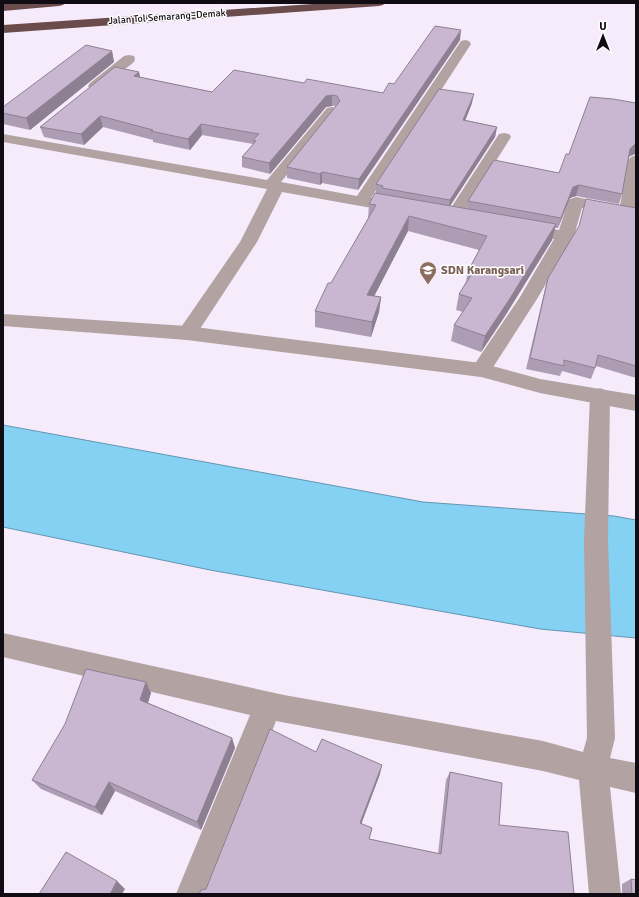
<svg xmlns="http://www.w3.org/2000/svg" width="639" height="897" font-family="Signika,sans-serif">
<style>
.water{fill:#84d1f4;stroke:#6296b1}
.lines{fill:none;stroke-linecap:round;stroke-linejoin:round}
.minor{fill:#b2a2a2;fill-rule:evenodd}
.tertiary{fill:#b2a2a2;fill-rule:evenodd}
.motorway{fill:#6a4c4d;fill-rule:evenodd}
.wall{fill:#ad9db4}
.shaded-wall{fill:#8d8092}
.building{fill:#c9b7d1;stroke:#8d8092}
.labels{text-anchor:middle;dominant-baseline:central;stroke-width:3;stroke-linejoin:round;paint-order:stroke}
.far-street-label{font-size:10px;fill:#110b14;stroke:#fdfdfd}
.education-label{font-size:12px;font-weight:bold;fill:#785e54;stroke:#fdfdfd;text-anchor:start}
</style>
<rect width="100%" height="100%" fill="#f5ebfb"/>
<path class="water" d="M 3,425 L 423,502 L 614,516 L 636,520 L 636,638 L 540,629 L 210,570 L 3,527 Z"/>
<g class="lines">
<path class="minor" d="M 465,40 L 469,41 L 471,44 L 371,198 L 406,205 L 408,208 L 406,211 L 400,213 L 282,192 L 257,242 L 194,338 L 187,340 L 180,338 L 177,333 L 240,242 L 267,189 L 3,142 L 3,134 L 267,180 L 327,108 L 332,107 L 337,108 L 339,111 L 281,182 L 357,196 L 461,41 Z
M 129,55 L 134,56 L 135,59 L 134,62 L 100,89 L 90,89 L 88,86 L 90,83 L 124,56 Z
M 504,133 L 509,134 L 511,137 L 461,217 L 459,221 L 453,222 L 447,221 L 445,217 L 499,134 Z
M 636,155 L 636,219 L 582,208 L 574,236 L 537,299 L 488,375 L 481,377 L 474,375 L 471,370 L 474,365 L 520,297 L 554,239 L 518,233 L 516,229 L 518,225 L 524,224 L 559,230 L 568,202 L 570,199 L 576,197 L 620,206 L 628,160 L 631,157 Z
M 600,388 L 607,391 L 610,396 L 608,540 L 615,738 L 610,758 L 636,763 L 636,793 L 610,787 L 621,894 L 589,894 L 579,780 L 543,771 L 276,721 L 208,894 L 176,894 L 250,715 L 3,657 L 3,633 L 284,695 L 543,741 L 583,752 L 587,738 L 584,540 L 590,396 L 593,391 Z"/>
<path class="tertiary" d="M 3,314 L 187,326 L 481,363 L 540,379 L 636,395 L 636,411 L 540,393 L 481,377 L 187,340 L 3,326 Z"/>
<path class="motorway" d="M 3,3 L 65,3 L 63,5 L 59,6 L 3,11 Z
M 328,3 L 385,3 L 383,5 L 379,6 L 3,33 L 3,25 Z"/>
</g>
<path class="wall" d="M 460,40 L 358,190 L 322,183 L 320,185 L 287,178 L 287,167 L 336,106 L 332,106 L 326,107 L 270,174 L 242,167 L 242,157 L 253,144 L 202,135 L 190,150 L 153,142 L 153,140 L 103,127 L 84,145 L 44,137 L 40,127 L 139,72 L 140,77 L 212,92 L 304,83 L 383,93 L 394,84 Z
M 112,51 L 114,62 L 30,130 L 3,124 L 3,107 Z
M 472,103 L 465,120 L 497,127 L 495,137 L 450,206 L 467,209 L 468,201 L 559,173 L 569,154 L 636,103 L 636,154 L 635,154 L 630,156 L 629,157 L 622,194 L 619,204 L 576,196 L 570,198 L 558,228 L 555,228 L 552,240 L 505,316 L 481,352 L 451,341 L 454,325 L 463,312 L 456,310 L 459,294 L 466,282 L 468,271 L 479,250 L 408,231 L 374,296 L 381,297 L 379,312 L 371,337 L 315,327 L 315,311 L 368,219 L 369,204 L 376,193 L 376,184 Z
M 636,208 L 636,378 L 596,366 L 591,379 L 562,371 L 560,376 L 526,369 L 545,289 L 548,278 Z
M 146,682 L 151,693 L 148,703 L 232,738 L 235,748 L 201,830 L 115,791 L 102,815 L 41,789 L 32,780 Z
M 316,752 L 380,774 L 361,824 L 372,828 L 369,839 L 438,854 L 446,780 L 450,772 L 499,825 L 574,894 L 206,889 Z
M 631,879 L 636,894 L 622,894 L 622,884 Z"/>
<path class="shaded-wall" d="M 461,30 L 460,40 L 358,190 L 359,179 Z
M 112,51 L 114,62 L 30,130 L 26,118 Z
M 139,72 L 141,82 L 134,76 Z
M 474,94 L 472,103 L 462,129 L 463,120 Z
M 332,95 L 332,106 L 326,107 L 270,174 L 269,163 L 326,96 Z
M 100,116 L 103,127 L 84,145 L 81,134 Z
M 201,124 L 202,135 L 190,150 L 188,139 Z
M 497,127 L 495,137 L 448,209 L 450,200 Z
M 636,144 L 635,154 L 630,156 L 627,160 L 630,149 L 634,145 Z
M 322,172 L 322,183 L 320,185 L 320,174 Z
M 579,185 L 576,196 L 570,198 L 558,228 L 561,218 L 573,187 Z
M 409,216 L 408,231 L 367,310 L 367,295 Z
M 556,224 L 552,240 L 505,316 L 481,352 L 485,336 Z
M 381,297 L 379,312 L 371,337 L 372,322 Z
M 146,682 L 151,693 L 145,711 L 140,700 Z
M 232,738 L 235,748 L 201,830 L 197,822 Z
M 382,765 L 380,774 L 359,830 L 360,823 Z
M 109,782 L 115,791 L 102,815 L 95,807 Z
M 117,881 L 125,889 L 122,894 L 110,894 Z"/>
<path class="building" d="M 435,26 L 461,30 L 359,179 L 322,172 L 320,174 L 287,167 L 340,101 L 337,96 L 332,95 L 326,96 L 269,163 L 242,157 L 256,141 L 253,140 L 259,134 L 201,124 L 188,139 L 151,131 L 153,130 L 100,116 L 81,134 L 40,127 L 115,67 L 139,72 L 134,76 L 212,92 L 234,70 L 304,83 L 307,79 L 383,93 L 389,83 L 394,84 Z
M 86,45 L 112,51 L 26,118 L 3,113 L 3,107 Z
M 439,89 L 474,94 L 463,120 L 497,127 L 450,200 L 382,188 L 383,186 L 376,184 Z
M 590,97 L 613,99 L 636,103 L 636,144 L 634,145 L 630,149 L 622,194 L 579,185 L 573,187 L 561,218 L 468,201 L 494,160 L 559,173 L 566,154 L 569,154 Z
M 375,193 L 556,224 L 509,300 L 485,336 L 454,325 L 472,298 L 459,294 L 473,272 L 468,271 L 487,236 L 409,216 L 367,295 L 381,297 L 372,322 L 315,311 L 328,283 L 331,283 L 376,205 L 369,204 Z
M 586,199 L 636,208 L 636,366 L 598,355 L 595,368 L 564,360 L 564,366 L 530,358 L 548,278 L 579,226 Z
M 86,669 L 146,682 L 140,700 L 232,738 L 197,822 L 109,782 L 95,807 L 32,780 L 65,724 Z
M 270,729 L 316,752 L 322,739 L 382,765 L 360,823 L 372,828 L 369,839 L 441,854 L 450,772 L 502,783 L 499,825 L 568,832 L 574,894 L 199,894 L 201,890 L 206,889 Z
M 66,852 L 117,881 L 110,894 L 39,894 Z
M 631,879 L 636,880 L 636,894 L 632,894 Z"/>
<defs>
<g id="school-pin" transform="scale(0.9)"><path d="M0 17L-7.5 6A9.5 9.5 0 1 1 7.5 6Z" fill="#8d6e63" stroke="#fdfdfd"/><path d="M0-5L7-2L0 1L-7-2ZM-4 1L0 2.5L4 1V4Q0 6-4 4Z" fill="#fff"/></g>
</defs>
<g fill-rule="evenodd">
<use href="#school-pin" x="428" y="270"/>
</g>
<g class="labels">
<g class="far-street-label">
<text transform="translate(167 17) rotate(-4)">Jalan Tol Semarang–Demak</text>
</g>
<g class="education-label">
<text x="441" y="270">SDN Karangsari</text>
</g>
</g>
<rect width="639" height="897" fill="none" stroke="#110b14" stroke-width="8"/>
<g transform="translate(603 36)" stroke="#fdfdfd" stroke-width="3" paint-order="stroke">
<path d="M0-3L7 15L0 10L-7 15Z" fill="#110b14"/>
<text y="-6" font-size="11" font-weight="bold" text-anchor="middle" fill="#110b14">U</text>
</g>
</svg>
